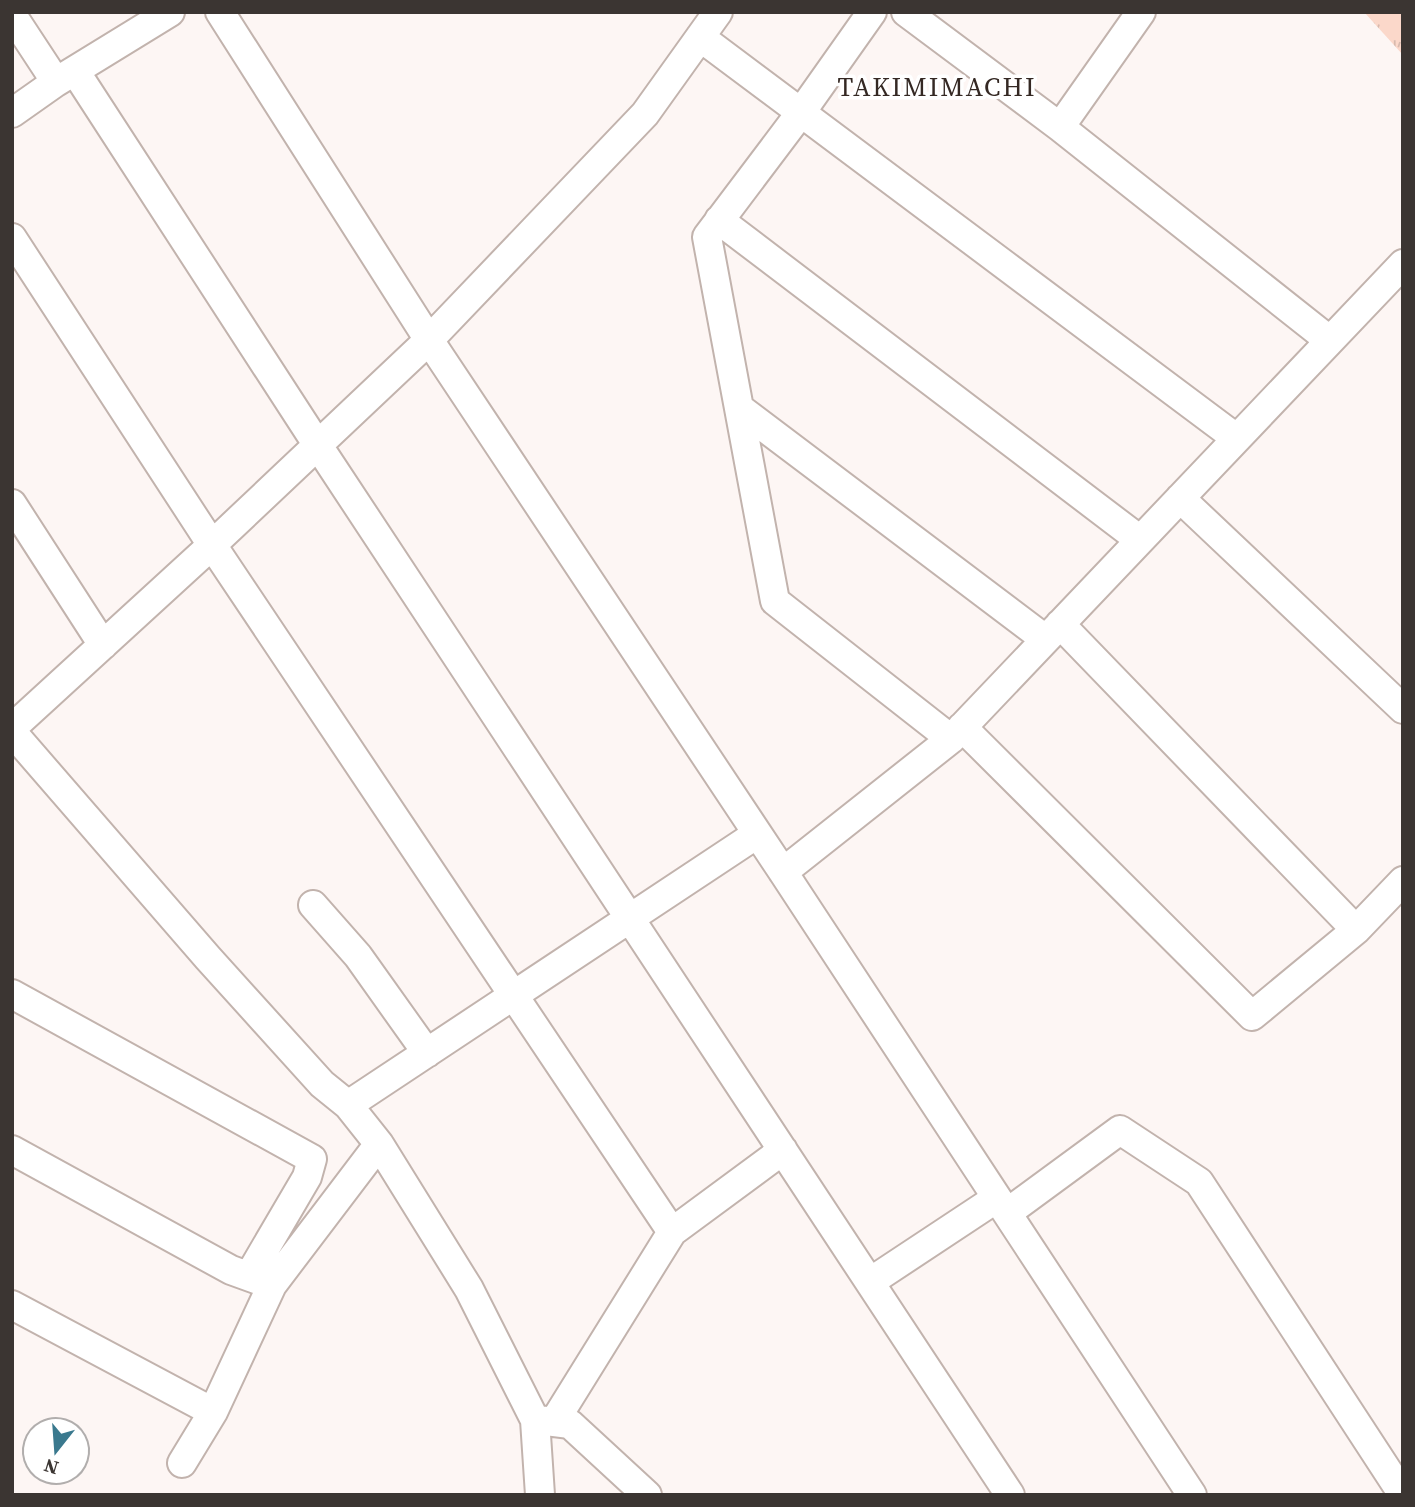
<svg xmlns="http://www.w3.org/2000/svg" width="1415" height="1507" font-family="'Source Serif 4',serif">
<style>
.park{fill:url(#park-tufts)}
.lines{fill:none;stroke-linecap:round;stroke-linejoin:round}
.minor-casing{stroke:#c2b3ad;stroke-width:32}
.minor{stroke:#fff;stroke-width:28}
.labels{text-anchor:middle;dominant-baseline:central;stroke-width:7;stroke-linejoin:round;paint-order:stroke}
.quarter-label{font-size:26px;letter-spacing:2px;fill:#342823;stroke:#fff}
</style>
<defs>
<pattern id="park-tufts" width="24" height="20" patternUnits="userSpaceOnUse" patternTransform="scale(1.75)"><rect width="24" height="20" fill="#fbd8ca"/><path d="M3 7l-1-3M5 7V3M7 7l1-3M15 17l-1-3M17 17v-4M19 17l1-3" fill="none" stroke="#d8baae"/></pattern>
</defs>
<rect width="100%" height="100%" fill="#fdf6f4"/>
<path class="park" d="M 1364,12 L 1403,12 L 1403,55 Z"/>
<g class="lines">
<g class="minor-casing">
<path id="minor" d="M 220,12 L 429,340 L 783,872 L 1192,1495
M 872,12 L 802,111 L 707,237 L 775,601 L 951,739
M 906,12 L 1060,127 L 1329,340
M 12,15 L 56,82
M 700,37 L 1236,438
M 75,71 L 317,444 L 1010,1495
M 12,113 L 56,82 L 170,12
M 1060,127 L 1141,12
M 719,220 L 1140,540
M 12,238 L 212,545 L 672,1232
M 739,408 L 1045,639
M 1180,498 L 1403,709
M 12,504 L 103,645
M 1060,624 L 1356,930
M 962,727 L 1252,1016 L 1356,930 L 1403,881
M 12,728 L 212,545 L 429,340 L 645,114 L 718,12
M 12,732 L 208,958 L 322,1084 L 348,1105 L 379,1144 L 469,1289 L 535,1420 L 540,1495
M 783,872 L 951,739 L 1403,264
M 313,905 L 358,956 L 427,1053
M 12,994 L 312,1159 L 307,1177 L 249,1276
M 348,1105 L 757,834
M 12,1150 L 231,1270 L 267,1283
M 1007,1213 L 1120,1130 L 1199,1182 L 1398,1487
M 870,1282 L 997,1198
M 12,1305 L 213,1412
M 538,1420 L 570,1424 L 647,1495
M 554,1422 L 672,1232 L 783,1150
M 182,1463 L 213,1412 L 272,1285 L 379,1144"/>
</g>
<use href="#minor" class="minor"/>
</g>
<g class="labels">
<g class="quarter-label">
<text x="937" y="87">TAKIMIMACHI</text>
</g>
</g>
<rect width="1415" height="1507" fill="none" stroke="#3b3532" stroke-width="28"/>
<g transform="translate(56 1451) rotate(197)"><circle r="33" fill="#ffffff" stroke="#b1aead" stroke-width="2"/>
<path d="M0-5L12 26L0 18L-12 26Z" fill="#3a798e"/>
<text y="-10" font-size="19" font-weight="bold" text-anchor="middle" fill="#3b3532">N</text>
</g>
</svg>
